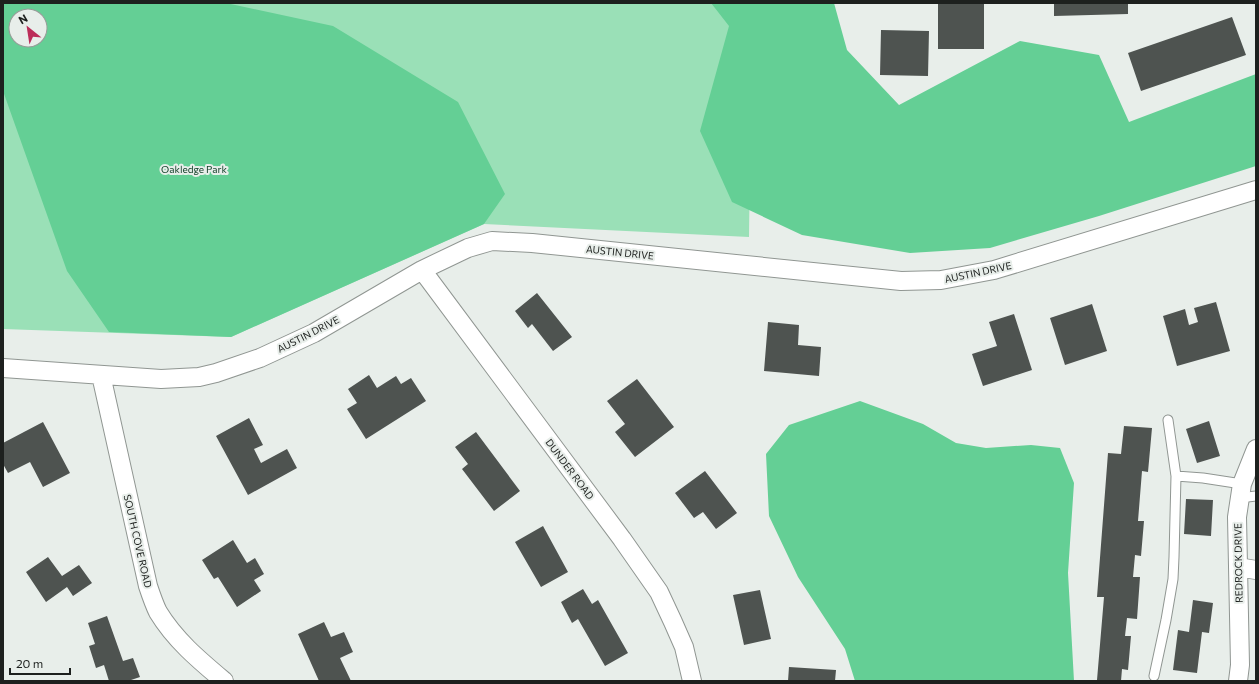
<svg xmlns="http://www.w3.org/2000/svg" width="1259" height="684" font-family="Commissioner,sans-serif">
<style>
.green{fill:#9ae0b7;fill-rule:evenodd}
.forest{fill:#64cf95;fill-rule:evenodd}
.building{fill:#4e5350}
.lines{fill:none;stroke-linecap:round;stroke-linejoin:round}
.service-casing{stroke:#909692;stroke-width:11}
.minor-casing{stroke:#909692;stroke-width:20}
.service{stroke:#fff;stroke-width:9}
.minor{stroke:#fff;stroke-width:18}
.labels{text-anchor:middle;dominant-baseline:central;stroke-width:4;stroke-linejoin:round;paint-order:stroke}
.park-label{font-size:10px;fill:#134029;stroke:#e8eeea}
.street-label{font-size:10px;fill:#1d201e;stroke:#e8eeea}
</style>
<rect width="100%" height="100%" fill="#e8eeea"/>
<path class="green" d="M 3,3 L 752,3 L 749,237 L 484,224 L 231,337 L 3,329 ZM 16,16 L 40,16 L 40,40 L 16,40 Z"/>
<path class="forest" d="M 3,3 L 226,3 L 333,26 L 458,102 L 505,194 L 484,224 L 231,337 L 109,332 L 67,271 L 3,91 ZM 16,16 L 40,16 L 40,40 L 16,40 Z
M 711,3 L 834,3 L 847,50 L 899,105 L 1020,41 L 1099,55 L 1129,122 L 1256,74 L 1256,166 L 1099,216 L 990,248 L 910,253 L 802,235 L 732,202 L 700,131 L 729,26 Z
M 860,401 L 923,424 L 956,443 L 986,448 L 1031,445 L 1060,448 L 1074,483 L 1068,573 L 1074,681 L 855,681 L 845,649 L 798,577 L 769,516 L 766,454 L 789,425 Z"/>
<path class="building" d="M 938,3 L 984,3 L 984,49 L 938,49 Z
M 1054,3 L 1128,3 L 1128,14 L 1054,16 Z
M 1232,17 L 1246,55 L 1141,91 L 1128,53 Z
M 881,30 L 929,31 L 928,76 L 880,75 Z
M 537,293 L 572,337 L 553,351 L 532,324 L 528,328 L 515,311 Z
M 1216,302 L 1230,351 L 1177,366 L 1163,316 L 1185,309 L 1189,325 L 1198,322 L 1194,308 Z
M 1092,304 L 1107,351 L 1065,365 L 1050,318 Z
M 1014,314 L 1032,370 L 983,386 L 972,354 L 997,346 L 989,322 Z
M 768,322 L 799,325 L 798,345 L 821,347 L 819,376 L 764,371 Z
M 369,375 L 377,388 L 396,376 L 401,384 L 411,378 L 426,401 L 366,439 L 347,409 L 357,403 L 348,389 Z
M 637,379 L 674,427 L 635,457 L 615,432 L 625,424 L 607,401 Z
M 249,418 L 263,445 L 254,449 L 261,463 L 287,449 L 297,468 L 248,495 L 216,436 Z
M 1209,421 L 1220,456 L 1197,463 L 1186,429 Z
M 43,422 L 70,473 L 43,487 L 30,462 L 8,473 L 3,464 L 3,443 Z
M 1124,426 L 1152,428 L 1148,472 L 1142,471 L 1138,521 L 1144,521 L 1141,556 L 1135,555 L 1133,577 L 1140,577 L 1137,619 L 1127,618 L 1125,636 L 1131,636 L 1128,670 L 1122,669 L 1121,681 L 1097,680 L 1104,597 L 1097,597 L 1108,453 L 1121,454 Z
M 476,432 L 520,491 L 494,511 L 462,469 L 468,464 L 455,447 Z
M 705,471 L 737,513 L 716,529 L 703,512 L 694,518 L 675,493 Z
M 1186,499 L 1213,500 L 1211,536 L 1184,534 Z
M 543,526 L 568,572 L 541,587 L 515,542 Z
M 233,540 L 247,563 L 255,558 L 264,574 L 254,580 L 261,591 L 237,607 L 218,577 L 214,579 L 202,560 Z
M 48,557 L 62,576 L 79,565 L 92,583 L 73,596 L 67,587 L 46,602 L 26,572 Z
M 583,589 L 592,604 L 598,600 L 628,653 L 605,666 L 578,619 L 572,623 L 561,602 Z
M 760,590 L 771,639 L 744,645 L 733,595 Z
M 1193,600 L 1213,603 L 1209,633 L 1202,632 L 1197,673 L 1173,670 L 1178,630 L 1189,632 Z
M 107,616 L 123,661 L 133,658 L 140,677 L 128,681 L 109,681 L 104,665 L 96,668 L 89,646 L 95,644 L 88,623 Z
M 324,622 L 331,637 L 344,632 L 353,652 L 340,658 L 351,681 L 319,681 L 298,634 Z
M 789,667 L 836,670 L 835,681 L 788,681 Z"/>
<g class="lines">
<g class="service-casing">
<path id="service" d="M 1176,476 L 1203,478 L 1242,484
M 1239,498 L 1256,496
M 1154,676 L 1166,620 L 1173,579 L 1174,557 L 1176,476 L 1168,420"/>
</g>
<g class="minor-casing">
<path id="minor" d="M 422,270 L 622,539 L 659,592 L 673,622 L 684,647 L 692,681
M 3,368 L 161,379 L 199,377 L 216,373 L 260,358 L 314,333 L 422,270 L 468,248 L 492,241 L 532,243 L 901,281 L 941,280 L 994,270 L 1256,190
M 101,375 L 148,586 C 151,595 154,604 158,612 C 175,640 199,660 224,681
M 1238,567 L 1256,570
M 1238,681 L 1240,665 L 1237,517 L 1242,484 L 1256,449"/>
</g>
<use href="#service" class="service"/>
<use href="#minor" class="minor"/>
</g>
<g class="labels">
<g class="park-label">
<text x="194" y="169">Oakledge Park</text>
</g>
<g class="street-label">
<text transform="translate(620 252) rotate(6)">AUSTIN DRIVE</text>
<text transform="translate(978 272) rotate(-12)">AUSTIN DRIVE</text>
<text transform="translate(308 334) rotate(-27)">AUSTIN DRIVE</text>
<text transform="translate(570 469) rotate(53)">DUNDER ROAD</text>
<text transform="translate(138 541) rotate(77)">SOUTH COVE ROAD</text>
<text transform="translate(1238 563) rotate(-91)">REDROCK DRIVE</text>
</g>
</g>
<rect width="1259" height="684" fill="none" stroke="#1d201e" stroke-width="8"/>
<g transform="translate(28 28) rotate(330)"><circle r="19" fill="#e8eeea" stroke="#979c98"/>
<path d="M0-3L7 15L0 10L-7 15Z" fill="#bc2d59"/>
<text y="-6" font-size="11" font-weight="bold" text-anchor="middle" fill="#1d201e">N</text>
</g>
<path d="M10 668v6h60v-6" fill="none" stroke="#1d201e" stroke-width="2"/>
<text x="16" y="668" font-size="12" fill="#1d201e" stroke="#e8eeea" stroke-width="3" paint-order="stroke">20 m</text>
</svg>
